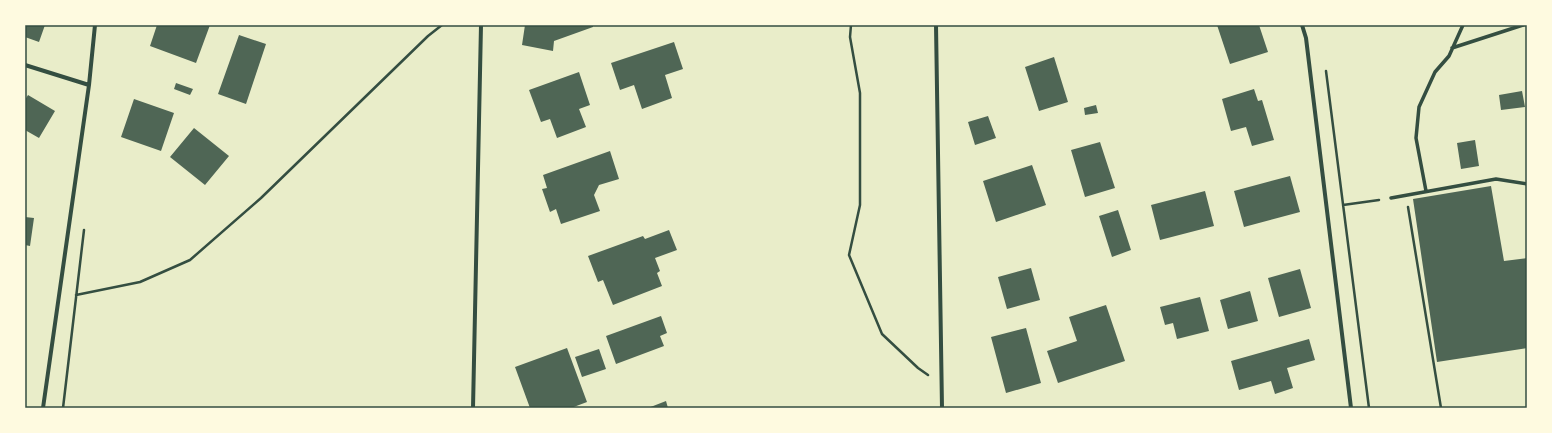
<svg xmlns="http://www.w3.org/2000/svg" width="1552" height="433" font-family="Karla,sans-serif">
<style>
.building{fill:#4f6655}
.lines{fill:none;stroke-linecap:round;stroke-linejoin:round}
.path{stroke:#344e41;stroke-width:2.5}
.pedestrian{stroke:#344e41;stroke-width:3.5}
.minor{stroke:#344e41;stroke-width:4}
.neatline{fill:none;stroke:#344e41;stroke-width:1.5}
</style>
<rect width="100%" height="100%" fill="#e9edc9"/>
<path class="building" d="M 25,25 L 45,25 L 39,42 L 25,37 Z
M 157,25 L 210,25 L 196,63 L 150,46 Z
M 525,25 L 593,25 L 593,27 L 554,41 L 553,51 L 522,45 Z
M 1217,25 L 1259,25 L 1268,52 L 1230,64 Z
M 239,35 L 266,44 L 246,104 L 218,94 Z
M 674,42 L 683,69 L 665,75 L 672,98 L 642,109 L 634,85 L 620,90 L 611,63 Z
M 1054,57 L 1068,102 L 1039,111 L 1025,67 Z
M 579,72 L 590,105 L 579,109 L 586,127 L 557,138 L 550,119 L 541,122 L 529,90 Z
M 176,83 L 193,89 L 190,95 L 174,89 Z
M 1254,89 L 1258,101 L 1262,100 L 1274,140 L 1252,146 L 1246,127 L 1231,131 L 1222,99 Z
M 1522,91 L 1525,107 L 1501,110 L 1499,95 Z
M 28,95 L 55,111 L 39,138 L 25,130 L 25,100 Z
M 134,99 L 174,113 L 161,151 L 121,137 Z
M 1096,105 L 1098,113 L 1085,115 L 1084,108 Z
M 988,116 L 996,138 L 975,145 L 968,122 Z
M 194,128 L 229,156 L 205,185 L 170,157 Z
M 1475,140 L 1479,166 L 1461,169 L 1457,143 Z
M 1100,142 L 1115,188 L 1085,197 L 1071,150 Z
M 610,151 L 619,179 L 599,185 L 594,195 L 600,211 L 561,224 L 556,209 L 550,212 L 542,189 L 547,188 L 543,175 Z
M 1032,165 L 1046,205 L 996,222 L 983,181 Z
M 1290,176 L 1300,212 L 1244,227 L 1234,191 Z
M 1491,186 L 1504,261 L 1527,258 L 1527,348 L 1437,362 L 1413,199 Z
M 1205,191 L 1214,226 L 1160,240 L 1151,205 Z
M 1118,210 L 1131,250 L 1112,257 L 1099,216 Z
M 25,217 L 34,218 L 30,246 L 25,245 Z
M 669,230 L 677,250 L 655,258 L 660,271 L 657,273 L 662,286 L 613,305 L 603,280 L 598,282 L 588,256 L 643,236 L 645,239 Z
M 1031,268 L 1040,300 L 1007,309 L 998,277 Z
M 1300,269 L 1311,308 L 1279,317 L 1268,278 Z
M 1250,291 L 1258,321 L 1228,329 L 1220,300 Z
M 1200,297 L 1209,331 L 1177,339 L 1173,323 L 1165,325 L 1160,307 Z
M 1106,305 L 1125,361 L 1058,383 L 1047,351 L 1077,341 L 1069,317 Z
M 661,316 L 667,333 L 660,336 L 664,346 L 616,364 L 606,336 Z
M 1026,328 L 1041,383 L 1006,393 L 991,337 Z
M 1309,339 L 1315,360 L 1287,368 L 1293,388 L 1275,394 L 1271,381 L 1239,390 L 1231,361 Z
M 567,348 L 587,402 L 571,408 L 530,408 L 515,367 Z
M 599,349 L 606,369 L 582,377 L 575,357 Z
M 666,401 L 668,408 L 648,408 Z"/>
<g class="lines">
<path class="path" d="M 851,25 L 850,37 L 860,93 L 860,205 L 849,255 L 882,334 L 918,368 L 928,375
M 1326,71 L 1369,408
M 1343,205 L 1379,200
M 1408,207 L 1441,408
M 76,295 L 140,282 L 190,260 L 261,198 L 428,36 L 442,25
M 63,408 L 84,230"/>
<path class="pedestrian" d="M 1452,48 L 1523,25
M 1426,191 L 1416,138 L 1419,107 L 1435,72 L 1449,56 L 1463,25
M 1391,198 L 1496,179 L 1527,184"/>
<path class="minor" d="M 936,25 L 942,408
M 1302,25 L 1306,38 L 1351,408
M 25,65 L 89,85
M 43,408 L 89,85 L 95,25
M 473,408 L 481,25"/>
</g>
<rect width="1552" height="433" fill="none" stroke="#fefae0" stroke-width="52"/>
<rect x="26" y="26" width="1500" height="381" class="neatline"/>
</svg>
